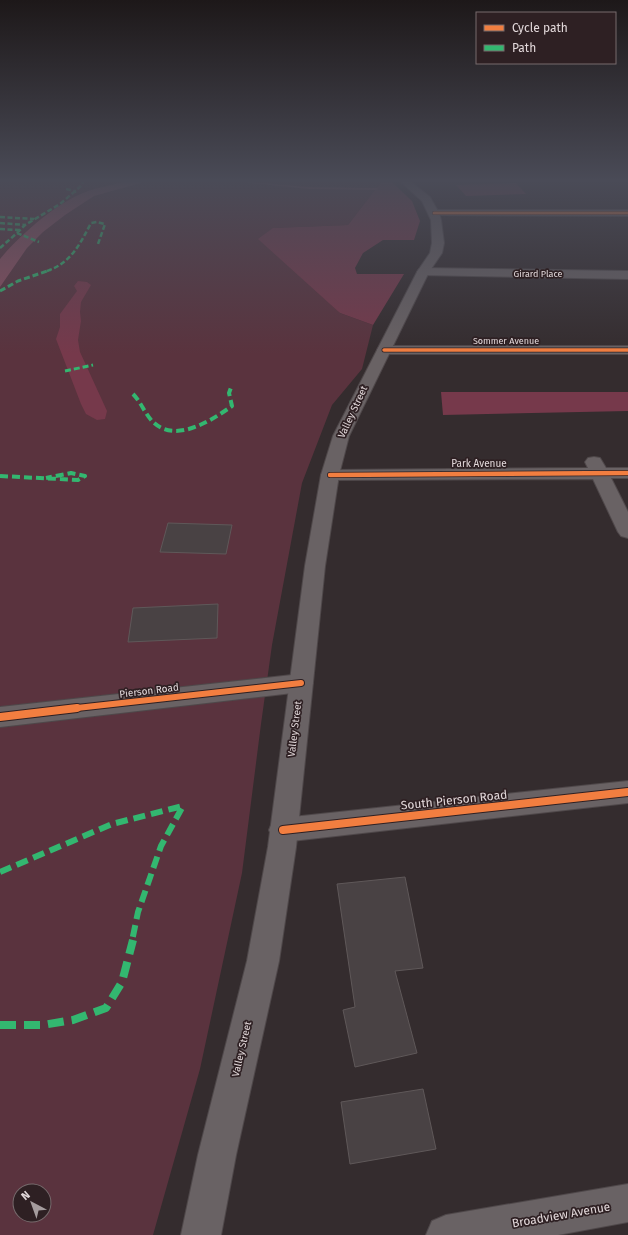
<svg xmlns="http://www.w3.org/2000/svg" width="628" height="1235" font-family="'Fira Sans',sans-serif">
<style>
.green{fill:#5a333e;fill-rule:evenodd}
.forest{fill:#76394b}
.water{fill:#904f61}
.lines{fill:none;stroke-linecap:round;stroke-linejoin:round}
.stream{fill:#904f61;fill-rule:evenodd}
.building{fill:#494244;stroke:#5f5859}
.street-casing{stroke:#4f484a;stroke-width:2}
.secondary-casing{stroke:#4f484a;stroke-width:2}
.street{fill:#696264;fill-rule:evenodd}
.secondary{fill:#696264;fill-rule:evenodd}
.quiet-far4{stroke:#33b770;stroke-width:2.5;stroke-dasharray:5 2.5;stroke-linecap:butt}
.quiet-far3{stroke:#33b770;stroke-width:3;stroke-dasharray:6 3;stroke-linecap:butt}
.quiet-far2{stroke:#33b770;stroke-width:4;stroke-dasharray:8 4;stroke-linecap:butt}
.quiet-far1{stroke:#33b770;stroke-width:6;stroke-dasharray:12 6;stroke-linecap:butt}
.quiet{stroke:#33b770;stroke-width:8;stroke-dasharray:16 8;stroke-linecap:butt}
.cycleway-far4-casing{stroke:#2e2023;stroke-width:4}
.cycleway-far3-casing{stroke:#2e2023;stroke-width:5}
.cycleway-far2-casing{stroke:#2e2023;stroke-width:6}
.cycleway-far1-casing{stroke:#2e2023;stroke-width:8}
.cycleway-casing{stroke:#2e2023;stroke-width:10}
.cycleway-far4{stroke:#f27e40;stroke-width:3}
.cycleway-far3{stroke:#f27e40;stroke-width:3.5}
.cycleway-far2{stroke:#f27e40;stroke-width:4.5}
.cycleway-far1{stroke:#f27e40;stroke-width:6}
.cycleway{stroke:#f27e40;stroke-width:8}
.labels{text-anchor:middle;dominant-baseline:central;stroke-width:3.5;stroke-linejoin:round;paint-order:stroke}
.far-street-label{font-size:9px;fill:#e2d8da;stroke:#2e2023}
.street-label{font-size:10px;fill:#e2d8da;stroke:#2e2023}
.near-street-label{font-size:12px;fill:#e2d8da;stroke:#2e2023}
</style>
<rect width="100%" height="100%" fill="#342c2e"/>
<path class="green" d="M 0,182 L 381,182 L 348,225 L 274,228 L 340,313 L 373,325 L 362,369 L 332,405 L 302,483 L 272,645 L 261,724 L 242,873 L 200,1069 L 153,1235 L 0,1235 ZM 20,1191 L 44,1191 L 44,1215 L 20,1215 Z"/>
<path class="forest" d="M 381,182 L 392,182 L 412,201 L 420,221 L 414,240 L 383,240 L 363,253 L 355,268 L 357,274 L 404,274 L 373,325 L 340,313 L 258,239 L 273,228 L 348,225 Z
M 516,183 L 526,194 L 466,196 L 456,185 Z
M 78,281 L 87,282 L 91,285 L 81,302 L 80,312 L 81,321 L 78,340 L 80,352 L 107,411 L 105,419 L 97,420 L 86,414 L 81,404 L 56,339 L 60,327 L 60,314 L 77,291 L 74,286 Z
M 441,392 L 628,392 L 628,411 L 443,415 Z"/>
<path class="water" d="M 124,182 L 144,182 L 94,196 L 65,215 L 43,232 L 27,248 L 0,287 L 0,259 C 21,234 57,202 88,191 C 100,187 112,185 124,182 Z"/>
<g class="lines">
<path class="stream" d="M 242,182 L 249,182 L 308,187 L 376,188 L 378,189 L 376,190 L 308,189 Z"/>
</g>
<path class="building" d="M 168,523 L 232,525 L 226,554 L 160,552 Z
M 218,604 L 217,638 L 128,642 L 133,608 Z
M 405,877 L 423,968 L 395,971 L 417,1053 L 355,1067 L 343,1010 L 355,1007 L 337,884 Z
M 423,1089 L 436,1149 L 350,1164 L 341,1102 Z"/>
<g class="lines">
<g class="street-casing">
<path id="street" d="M 434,210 L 628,210 L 628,216 L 430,215 L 429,213 L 430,211 Z
M 423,268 L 628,271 L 628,279 L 419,275 L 417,272 L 419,269 Z
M 384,346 L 628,346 L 628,354 L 384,354 L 379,353 L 377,350 L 379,347 Z
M 594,457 L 600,458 L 606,468 L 628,468 L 628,478 L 611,478 L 628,512 L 628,538 L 621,536 L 618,532 L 593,479 L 330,480 L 324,479 L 321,475 L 324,471 L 330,470 L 588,468 L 585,462 L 588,458 Z
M 301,674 L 309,677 L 313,683 L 309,689 L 301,692 L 0,727 L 0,707 Z
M 628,781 L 628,803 L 283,842 L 273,839 L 269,830 L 273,821 L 283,818 Z
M 628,1184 L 628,1222 L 558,1235 L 426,1235 L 432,1221 L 446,1215 Z"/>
</g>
<g class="secondary-casing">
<path id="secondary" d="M 401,182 L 411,182 L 430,197 L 439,213 L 441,220 L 444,243 L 442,253 L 429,272 L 349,436 L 339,475 L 325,566 L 296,847 L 279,961 L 236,1155 L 221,1235 L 181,1235 L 198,1155 L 247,961 L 268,847 L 305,566 L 321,475 L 333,436 L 417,272 L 430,253 L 432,243 L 431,220 L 422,201 Z"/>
</g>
<use href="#street" class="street"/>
<use href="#secondary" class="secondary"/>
<path class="quiet-far4" d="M 66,189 L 75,191 L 75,193
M 0,217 L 34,219
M 0,223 L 25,225
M 0,229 L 19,230
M 17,233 L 25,225 L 60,204 L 82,185 L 83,182
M 0,248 L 17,233 L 39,242
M 47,271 C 71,263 80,244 91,223 L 97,222 L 105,224 L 98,244"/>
<path class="quiet-far3" d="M 0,291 L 18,281 L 50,270
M 65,371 L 93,365"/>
<path class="quiet-far2" d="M 133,394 C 141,402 145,414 153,422 C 176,444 212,420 232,406 L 229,393 L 232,385
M 0,476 L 78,480 L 85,476 L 71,473 L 46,478"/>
<path class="quiet-far1" d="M 0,872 L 112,824 L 183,806 L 161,846 L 138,912 L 132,941"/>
<path class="quiet" d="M 0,1025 L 43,1025 L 73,1020 L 106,1008 L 122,982 L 133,940"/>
<g class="cycleway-far4-casing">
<path id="cycleway-far4" d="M 434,213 L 628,213"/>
</g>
<g class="cycleway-far3-casing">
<path id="cycleway-far3" d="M 384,350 L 628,350"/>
</g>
<g class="cycleway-far2-casing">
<path id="cycleway-far2" d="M 330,475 L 628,473"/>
</g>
<g class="cycleway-far1-casing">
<path id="cycleway-far1" d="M 68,709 L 301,683"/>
</g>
<g class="cycleway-casing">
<path id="cycleway" d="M 0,717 L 77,708
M 283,830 L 628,792"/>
</g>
<use href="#cycleway-far4" class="cycleway-far4"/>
<use href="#cycleway-far3" class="cycleway-far3"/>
<use href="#cycleway-far2" class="cycleway-far2"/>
<use href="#cycleway-far1" class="cycleway-far1"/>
<use href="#cycleway" class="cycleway"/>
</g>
<linearGradient id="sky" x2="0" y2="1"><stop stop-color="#1d1819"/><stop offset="0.51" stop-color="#4a4b57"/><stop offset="1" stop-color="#4a4b57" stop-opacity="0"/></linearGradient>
<rect width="628" height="354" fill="url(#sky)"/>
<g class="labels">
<g class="far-street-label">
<text x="538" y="274">Girard Place</text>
<text x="506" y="341">Sommer Avenue</text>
</g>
<g class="street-label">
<text transform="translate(353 412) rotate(-65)">Valley Street</text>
<text x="479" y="464">Park Avenue</text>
<text transform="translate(149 691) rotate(-7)">Pierson Road</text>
<text transform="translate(295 729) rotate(-83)">Valley Street</text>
<text transform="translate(242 1049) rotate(-77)">Valley Street</text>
</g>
<g class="near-street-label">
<text transform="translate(454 800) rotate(-6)">South Pierson Road</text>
<text transform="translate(561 1215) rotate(-10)">Broadview Avenue</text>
</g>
</g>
<rect x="476" y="12" width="140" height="52" fill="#2e2023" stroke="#766a6c"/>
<rect x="484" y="25" width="20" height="6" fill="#f27e40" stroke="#766a6c"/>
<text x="512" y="32" font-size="12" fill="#e2d8da">Cycle path</text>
<rect x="484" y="45" width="20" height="6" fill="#33b770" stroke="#766a6c"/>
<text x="512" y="52" font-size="12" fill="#e2d8da">Path</text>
<g transform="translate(32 1203) rotate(319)"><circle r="19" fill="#2e2023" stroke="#766a6c"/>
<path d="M0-3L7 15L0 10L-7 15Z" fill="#a59c9e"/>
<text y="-6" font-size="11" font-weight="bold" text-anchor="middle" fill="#e2d8da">N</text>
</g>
</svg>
